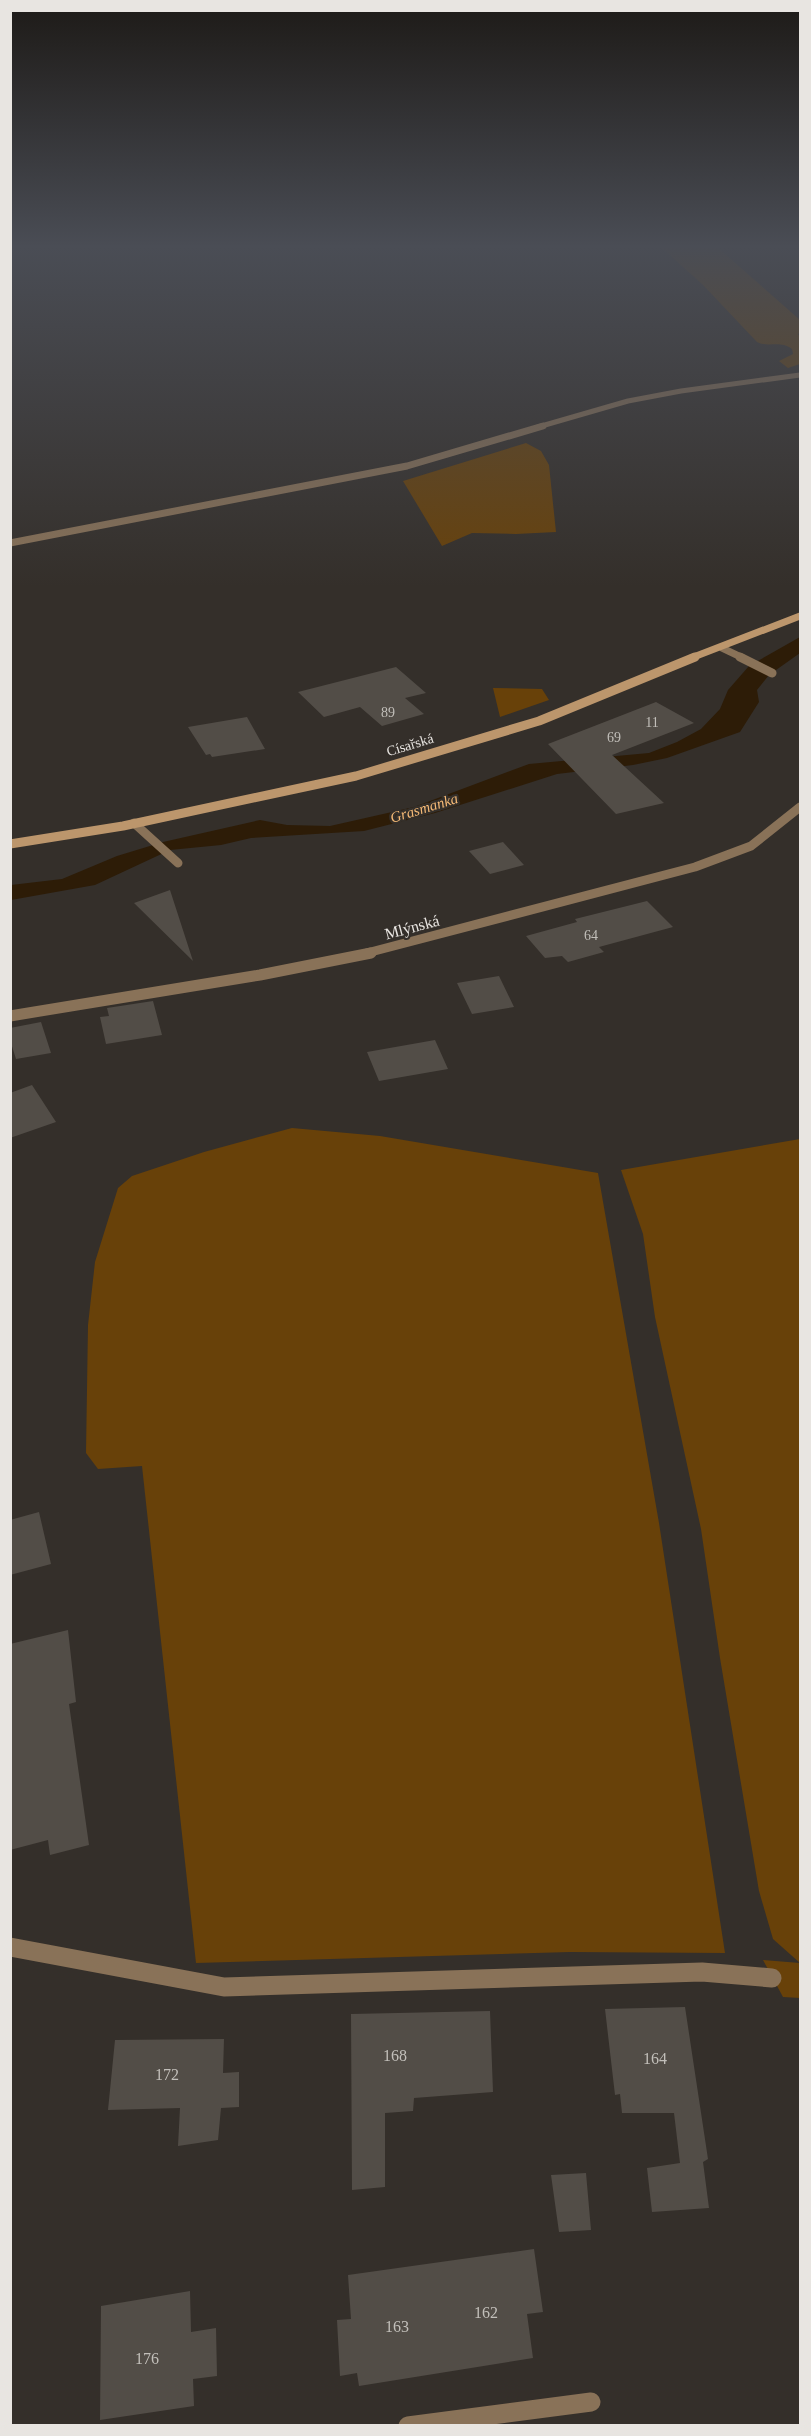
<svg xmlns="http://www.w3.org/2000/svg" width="811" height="2436" font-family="Georgia,serif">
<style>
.green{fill:#684109}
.water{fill:#2d1c07}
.building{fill:#524d47}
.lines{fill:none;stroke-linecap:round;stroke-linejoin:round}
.street-far4{stroke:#897258;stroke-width:5}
.street-far3{stroke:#897258;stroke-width:7}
.street-far2{stroke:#897258;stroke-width:9}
.street-far1{stroke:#897258;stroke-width:11}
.street{stroke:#897258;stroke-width:19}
.secondary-far1{stroke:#bc966c;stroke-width:7}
.secondary{stroke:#bc966c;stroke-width:9}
.labels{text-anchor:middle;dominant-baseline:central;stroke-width:4.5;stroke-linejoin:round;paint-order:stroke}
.number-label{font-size:14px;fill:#c2bfba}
.far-street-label{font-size:14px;fill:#e8e5e1;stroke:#342f2a}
.far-water-label{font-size:15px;font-style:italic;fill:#f6ba76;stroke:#342f2a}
.street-label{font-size:16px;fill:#e8e5e1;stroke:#342f2a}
.near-number-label{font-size:16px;fill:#c2bfba}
</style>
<rect width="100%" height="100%" fill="#342f2a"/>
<path class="green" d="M 660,246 L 716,246 L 800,320 L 800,333 L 798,334 L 800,337 L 800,364 L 788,368 L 779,361 L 793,354 L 792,349 C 780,340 769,348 757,342 L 703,285 Z
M 526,443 L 541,451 L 549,465 L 556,532 L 516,534 L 472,533 L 442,546 L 403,481 Z
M 493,688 L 542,689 L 549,700 L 500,717 Z
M 292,1128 L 380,1136 L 598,1173 L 659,1523 L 725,1953 L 570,1952 L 196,1963 L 142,1466 L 98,1469 L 86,1453 L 88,1325 L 95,1262 L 118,1188 L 132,1176 L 204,1152 Z
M 800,1139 L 800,1998 L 783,1997 L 763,1960 L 800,1963 L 773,1939 L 759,1891 L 720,1658 L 701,1529 L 655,1317 L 643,1234 L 621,1170 Z"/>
<path class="water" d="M 800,637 L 800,653 L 769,675 L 757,690 L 759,702 L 740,732 L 667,758 L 633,765 L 557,774 L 435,813 L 364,831 L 251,838 L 221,845 L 170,850 L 95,885 L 11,900 L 11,885 L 62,879 L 117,856 L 163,842 L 260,820 L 287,825 L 330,826 L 414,807 L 529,764 L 649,753 L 677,742 L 701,729 L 720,709 L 728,690 L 749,666 Z"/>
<path class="building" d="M 396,667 L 426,693 L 405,698 L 424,714 L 382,726 L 360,707 L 324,717 L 298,692 Z
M 656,702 L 694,723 L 612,755 L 664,803 L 616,814 L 548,744 Z
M 247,717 L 265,749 L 212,757 L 210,754 L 206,755 L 188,727 Z
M 503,842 L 524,865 L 490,874 L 469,851 Z
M 170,890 L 193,961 L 134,903 Z
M 647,901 L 673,927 L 599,947 L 604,952 L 568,962 L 562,956 L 545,958 L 526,936 L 577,922 L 575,919 Z
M 499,976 L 514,1007 L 472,1014 L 457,983 Z
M 153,1001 L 162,1035 L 106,1044 L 100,1017 L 109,1016 L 107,1008 Z
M 41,1022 L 51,1053 L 16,1059 L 10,1040 L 10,1028 Z
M 435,1040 L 448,1069 L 379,1081 L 367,1052 Z
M 32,1085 L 56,1122 L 10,1138 L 10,1093 Z
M 39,1512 L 51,1564 L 10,1575 L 10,1520 Z
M 68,1630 L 76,1702 L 69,1704 L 89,1845 L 50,1855 L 48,1840 L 10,1850 L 10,1644 Z
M 685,2007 L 708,2159 L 703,2162 L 709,2208 L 652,2212 L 647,2168 L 680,2163 L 674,2113 L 622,2113 L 620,2094 L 615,2095 L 605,2009 Z
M 490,2011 L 493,2092 L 414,2098 L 413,2111 L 385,2113 L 385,2187 L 352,2190 L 351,2014 Z
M 224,2039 L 223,2073 L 239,2072 L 239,2107 L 221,2108 L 218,2140 L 178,2146 L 180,2108 L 108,2110 L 115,2040 Z
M 586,2173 L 591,2230 L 559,2232 L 551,2175 Z
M 534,2249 L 543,2312 L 527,2314 L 533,2358 L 359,2386 L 357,2373 L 340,2376 L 337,2320 L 351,2319 L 348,2275 Z
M 190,2291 L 191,2332 L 216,2328 L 217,2376 L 193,2379 L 194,2406 L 100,2420 L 101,2306 Z"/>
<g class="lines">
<path class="street-far4" d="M 538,427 L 628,401 L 681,391 L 800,375"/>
<path class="street-far3" d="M 10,543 L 407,466 L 543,426
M 722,648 L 743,658"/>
<path class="street-far2" d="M 740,657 L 772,673
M 134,823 L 178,863
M 363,954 L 695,867 L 751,846 L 800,807"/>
<path class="street-far1" d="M 10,1016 L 260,975 L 371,953"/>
<path class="street" d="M 10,1947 L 224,1987 L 702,1972 L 772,1978
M 408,2426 L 591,2402"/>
<path class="secondary-far1" d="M 691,658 L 800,616"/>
<path class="secondary" d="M 10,844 L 123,826 L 356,776 L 539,721 L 695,657"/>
</g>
<linearGradient id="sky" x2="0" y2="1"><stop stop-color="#1d1a17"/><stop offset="0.42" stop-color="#4a4d55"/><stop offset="1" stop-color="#4a4d55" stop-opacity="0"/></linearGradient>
<rect width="811" height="587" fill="url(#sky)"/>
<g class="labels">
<g class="number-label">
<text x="388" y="712">89</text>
<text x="652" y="722">11</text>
<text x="614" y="737">69</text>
<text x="591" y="935">64</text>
</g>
<g class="far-street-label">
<text transform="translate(410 745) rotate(-17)">Císařská</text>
</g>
<g class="far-water-label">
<text transform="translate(424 808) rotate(-17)">Grasmanka</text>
</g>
<g class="street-label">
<text transform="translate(412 927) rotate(-15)">Mlýnská</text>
</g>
<g class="near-number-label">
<text x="395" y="2055">168</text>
<text x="655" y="2058">164</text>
<text x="167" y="2074">172</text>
<text x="486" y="2312">162</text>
<text x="397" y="2326">163</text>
<text x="147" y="2358">176</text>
</g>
</g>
<rect width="811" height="2436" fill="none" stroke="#e8e5e1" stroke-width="24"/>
</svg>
